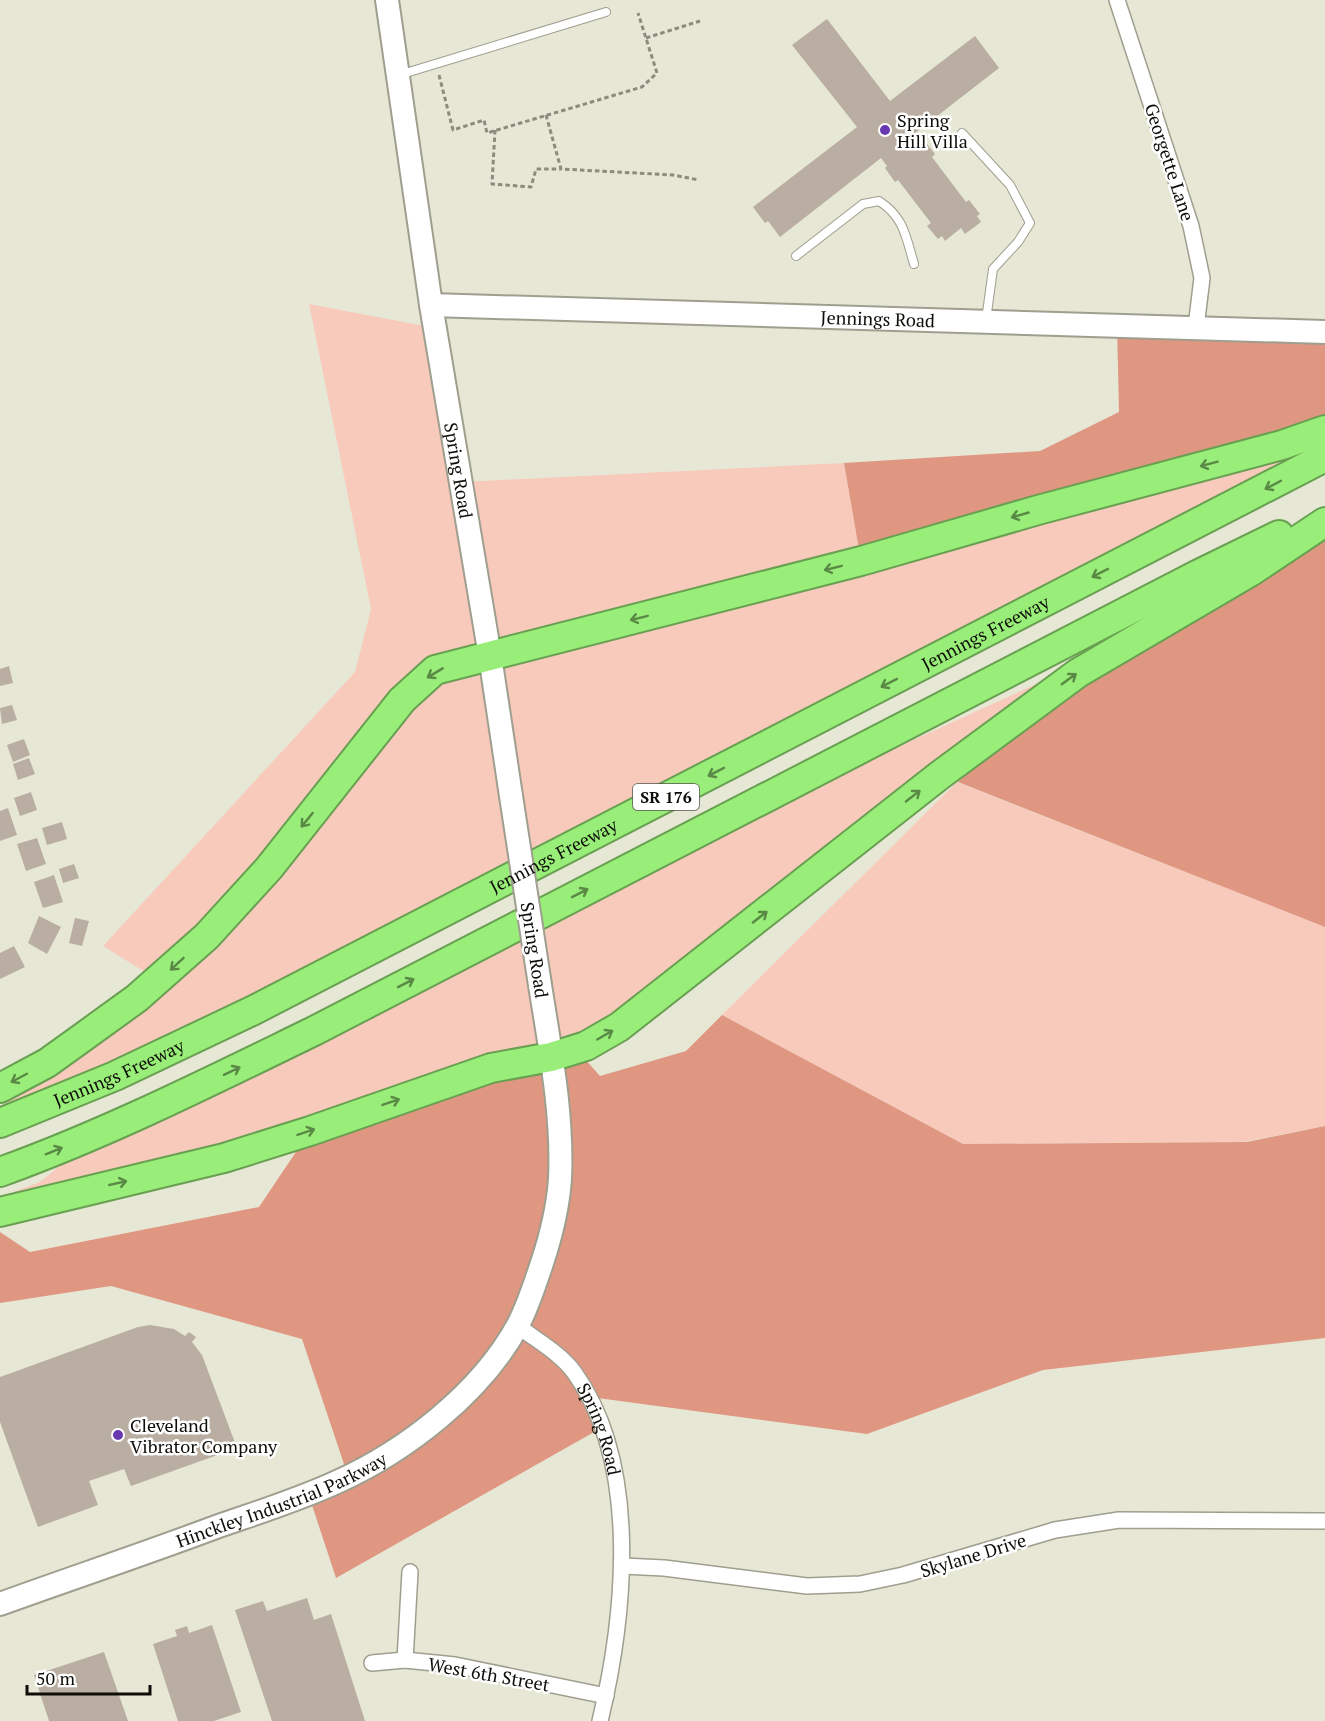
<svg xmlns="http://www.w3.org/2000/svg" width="1325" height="1721" font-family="'PT Serif',serif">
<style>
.green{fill:#f7cabc}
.forest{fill:#df9782}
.building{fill:#b9aea1}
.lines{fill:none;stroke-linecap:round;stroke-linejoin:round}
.lane-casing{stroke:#9f9e8f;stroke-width:10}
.street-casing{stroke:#9f9e8f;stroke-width:18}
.secondary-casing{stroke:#9f9e8f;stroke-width:26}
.highway-casing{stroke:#689f51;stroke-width:32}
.path{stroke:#8b8b7f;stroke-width:3;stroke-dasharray:4.5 3;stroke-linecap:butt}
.lane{stroke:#fff;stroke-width:8}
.street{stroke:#fff;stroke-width:15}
.secondary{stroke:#fff;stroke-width:22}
.highway{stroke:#98ee78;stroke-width:28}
.secondary-bridge-casing{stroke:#9f9e8f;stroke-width:26;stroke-linecap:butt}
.secondary-bridge{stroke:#fff;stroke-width:22}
.oneway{stroke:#5a8946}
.poi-dot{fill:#6738b0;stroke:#fff;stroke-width:2}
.labels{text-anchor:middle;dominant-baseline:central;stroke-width:5;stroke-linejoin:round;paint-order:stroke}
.shield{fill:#fff;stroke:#565652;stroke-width:1.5}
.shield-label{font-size:16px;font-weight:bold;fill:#0e0d08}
.poi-label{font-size:18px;fill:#0e0d08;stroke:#fff;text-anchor:start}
.street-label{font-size:18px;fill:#0e0d08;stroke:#fff}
</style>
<rect width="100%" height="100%" fill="#e7e7d6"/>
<path class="green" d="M 309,304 L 435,328 L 462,482 L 844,463 L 861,561 L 1282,445 L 1286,478 L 12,1119 L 3,1086 L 158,980 L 103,946 L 355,672 L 371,609 Z
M 1036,684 L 1043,686 L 663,983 L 581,1034 L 443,1084 L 16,1200 L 13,1192 L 40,1182 L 104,1130 L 598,884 Z
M 957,782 L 1325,927 L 1325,1126 L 1243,1142 L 963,1144 L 722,1015 Z"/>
<path class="forest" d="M 1117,325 L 1325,332 L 1325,430 L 861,561 L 844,463 L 1040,451 L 1119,412 Z
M 1325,522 L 1325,927 L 958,782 L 1041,700 Z
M 722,1015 L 963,1144 L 1247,1142 L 1325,1126 L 1325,1338 L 1043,1370 L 867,1434 L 590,1397 L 603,1427 L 336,1578 L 308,1493 L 348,1476 L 302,1339 L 111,1286 L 0,1303 L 0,1232 L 30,1252 L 259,1207 L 310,1131 L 576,1049 L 600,1076 L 686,1051 Z"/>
<path class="building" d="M 827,19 L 890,101 L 975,36 L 999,68 L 914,134 L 920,141 L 923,139 L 935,154 L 932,157 L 966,202 L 969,200 L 980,214 L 977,216 L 981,222 L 965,234 L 961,228 L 945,241 L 942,236 L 938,239 L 927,226 L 931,223 L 898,180 L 895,182 L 885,168 L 887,166 L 881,158 L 780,237 L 768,221 L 765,223 L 753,207 L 857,127 L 792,45 Z
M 9,666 L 13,683 L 0,686 L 0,669 Z
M 12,705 L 17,720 L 2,724 L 0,708 Z
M 24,739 L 30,755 L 13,762 L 7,745 Z
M 29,758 L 35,774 L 18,780 L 13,764 Z
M 31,792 L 37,810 L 20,816 L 14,798 Z
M 8,808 L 17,835 L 0,841 L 0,811 Z
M 62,822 L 67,839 L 47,845 L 42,828 Z
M 37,838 L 46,864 L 26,871 L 17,844 Z
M 74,864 L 79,878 L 63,883 L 59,869 Z
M 54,875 L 63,902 L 43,908 L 34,882 Z
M 39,916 L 61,927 L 47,954 L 28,943 Z
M 75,918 L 89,921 L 82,946 L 69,943 Z
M 14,946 L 25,967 L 0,979 L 0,953 Z
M 150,1325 L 174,1329 L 185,1336 L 189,1332 L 196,1337 L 192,1342 L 202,1355 L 237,1448 L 131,1486 L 124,1469 L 89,1481 L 98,1505 L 38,1527 L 0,1422 L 0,1377 L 138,1327 Z
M 307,1598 L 314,1620 L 331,1614 L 365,1721 L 272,1721 L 235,1610 L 263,1601 L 267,1611 Z
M 212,1625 L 241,1712 L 214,1721 L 178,1721 L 153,1644 L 177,1636 L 175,1630 L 187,1626 L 189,1633 Z
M 104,1652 L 128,1721 L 49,1721 L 34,1675 Z"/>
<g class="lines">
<g class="lane-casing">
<path id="lane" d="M 399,75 L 606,12
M 962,133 L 1010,185 L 1030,223 L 1018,242 L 993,269 L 986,320
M 796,256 L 863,204 L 879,201 C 904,217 906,237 914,264"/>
</g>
<g class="street-casing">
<g id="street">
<path d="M 1117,0 L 1191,226 L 1202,278 L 1196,327"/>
<path id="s1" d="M 518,1326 C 536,1340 560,1353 574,1372 C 641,1465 625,1616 600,1721"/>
<path d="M 623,1566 L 664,1568 L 807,1586 L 860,1584 L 903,1575 L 1055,1530 L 1119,1520 L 1325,1521"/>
<path d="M 405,1660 L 410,1572"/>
<path d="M 372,1663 L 405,1660 L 455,1665 L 606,1696"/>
</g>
</g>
<g class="secondary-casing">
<g id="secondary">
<path id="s2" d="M 387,0 L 431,305 L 490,656 L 511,796"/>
<path id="s3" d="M 431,305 L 1325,332"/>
<path id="s4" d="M 0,1604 C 72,1578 144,1554 216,1527 C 256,1513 298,1500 337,1482 C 406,1451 481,1393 518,1325 C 528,1306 535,1284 542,1263 C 551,1236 558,1207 560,1179 C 563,1114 550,1049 540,985"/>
</g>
</g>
<g class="highway-casing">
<g id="highway">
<path d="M 0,1088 L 47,1063 L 86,1035 L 137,998 L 207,936 L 269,868 L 402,700 L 435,670 L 861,561 L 1038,510 L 1282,445 L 1325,430"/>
<path id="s5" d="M 0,1123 L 115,1076 L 252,1011 L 1325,457"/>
<path d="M 0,1172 C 108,1133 211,1081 314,1031 L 1197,575 L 1279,535"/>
<path d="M 0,1212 L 224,1158 L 310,1131 L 491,1068 L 551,1057 L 586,1046 L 619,1027 L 940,775 L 1078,673 L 1250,572 L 1325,522"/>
</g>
</g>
<path class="path" d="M 646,38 L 700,21
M 439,75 L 453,130 L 484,120 L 487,133 L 642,87 L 657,73 L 638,13
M 546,115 L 561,169 L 673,175 L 699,180
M 495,130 L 492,184 L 531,187 L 536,169 L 560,169"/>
<use href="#lane" class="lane"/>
<use href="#street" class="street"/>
<use href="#secondary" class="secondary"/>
<use href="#highway" class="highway"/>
<g class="secondary-bridge-casing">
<path id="secondary-bridge" d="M 511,796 L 540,985"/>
</g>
<use href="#secondary-bridge" class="secondary-bridge"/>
</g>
<defs><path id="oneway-shaft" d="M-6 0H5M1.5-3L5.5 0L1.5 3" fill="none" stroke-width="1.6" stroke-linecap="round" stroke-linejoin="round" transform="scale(1.5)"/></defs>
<g class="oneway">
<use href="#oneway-shaft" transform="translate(1209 464) rotate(165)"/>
<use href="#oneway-shaft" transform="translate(1273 485) rotate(152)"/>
<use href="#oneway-shaft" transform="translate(1020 515) rotate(164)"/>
<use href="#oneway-shaft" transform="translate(833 568) rotate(166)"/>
<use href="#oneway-shaft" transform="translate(1100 573) rotate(153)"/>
<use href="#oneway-shaft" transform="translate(639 618) rotate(166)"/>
<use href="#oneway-shaft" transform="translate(435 673) rotate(149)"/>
<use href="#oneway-shaft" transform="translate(1069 679) rotate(-36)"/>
<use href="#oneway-shaft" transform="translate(889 683) rotate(153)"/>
<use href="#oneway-shaft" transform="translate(716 772) rotate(153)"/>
<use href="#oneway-shaft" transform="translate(913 796) rotate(-38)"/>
<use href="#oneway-shaft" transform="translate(307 820) rotate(129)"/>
<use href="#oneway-shaft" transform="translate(580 893) rotate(-27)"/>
<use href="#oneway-shaft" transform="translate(760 917) rotate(-38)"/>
<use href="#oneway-shaft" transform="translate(177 964) rotate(137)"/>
<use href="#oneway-shaft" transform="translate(406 983) rotate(-27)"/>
<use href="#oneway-shaft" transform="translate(605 1035) rotate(-30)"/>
<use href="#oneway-shaft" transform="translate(232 1071) rotate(-26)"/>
<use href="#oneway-shaft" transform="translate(19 1078) rotate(152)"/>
<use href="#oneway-shaft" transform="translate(391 1102) rotate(-19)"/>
<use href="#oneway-shaft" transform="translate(306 1132) rotate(-18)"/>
<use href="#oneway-shaft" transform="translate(54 1151) rotate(-22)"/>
<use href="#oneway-shaft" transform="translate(118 1183) rotate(-13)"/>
</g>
<g class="poi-dot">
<circle cx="885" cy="130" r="6"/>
<circle cx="118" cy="1435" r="6"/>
</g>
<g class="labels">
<rect class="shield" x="633" y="784" width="66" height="26" rx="4.5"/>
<g class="shield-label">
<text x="666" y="797">SR 176</text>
</g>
<g class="poi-label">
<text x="897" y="120">Spring<tspan x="897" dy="21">Hill Villa</tspan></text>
<text x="130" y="1425">Cleveland<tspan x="130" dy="21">Vibrator Company</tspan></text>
</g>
<g class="street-label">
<text transform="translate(1170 162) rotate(72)">Georgette Lane</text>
<text stroke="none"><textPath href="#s3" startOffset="447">Jennings Road</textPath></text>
<text stroke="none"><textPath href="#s2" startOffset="476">Spring Road</textPath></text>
<text stroke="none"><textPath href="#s5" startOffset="1101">Jennings Freeway</textPath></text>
<text stroke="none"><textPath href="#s5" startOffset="615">Jennings Freeway</textPath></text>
<text transform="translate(535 950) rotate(81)">Spring Road</text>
<text stroke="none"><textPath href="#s5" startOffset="129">Jennings Freeway</textPath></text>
<text stroke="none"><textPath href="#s1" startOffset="136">Spring Road</textPath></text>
<text stroke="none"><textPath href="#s4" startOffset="300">Hinckley Industrial Parkway</textPath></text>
<text transform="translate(973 1555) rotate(-17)">Skylane Drive</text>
<text transform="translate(489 1674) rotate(10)">West 6th Street</text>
</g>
</g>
<path d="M27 1685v9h123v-9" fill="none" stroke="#0e0d08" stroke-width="3"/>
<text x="36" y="1685" font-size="18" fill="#0e0d08" stroke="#ffffff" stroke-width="4.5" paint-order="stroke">50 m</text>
</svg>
